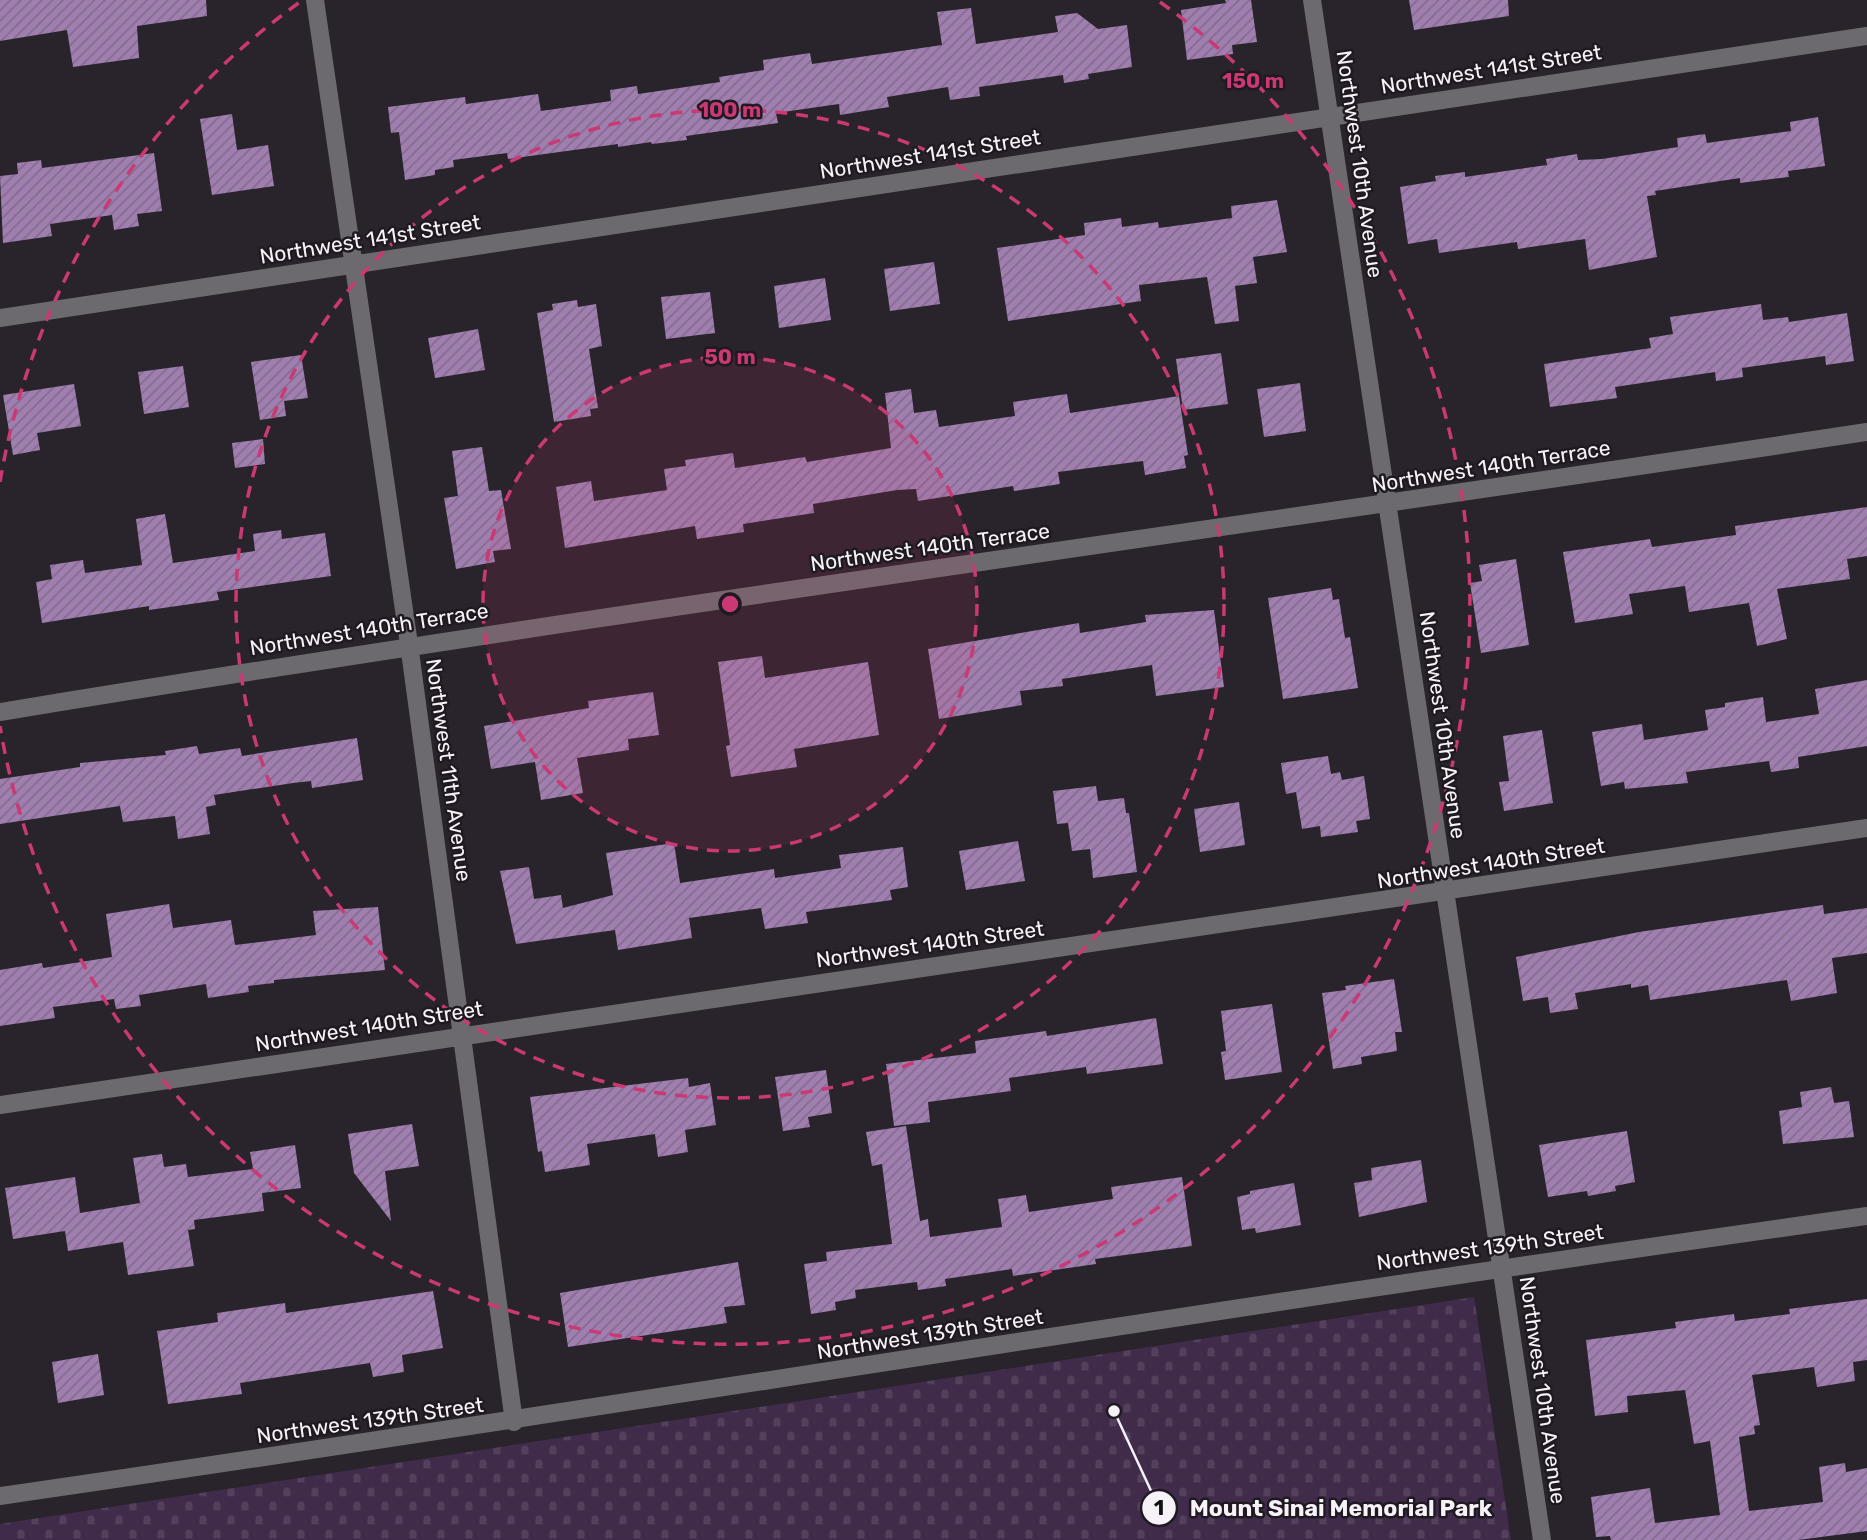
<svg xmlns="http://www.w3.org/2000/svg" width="1867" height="1540" font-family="Rubik,sans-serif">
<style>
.cemetery{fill:url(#cemetery-stones)}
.building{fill:url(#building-hatch)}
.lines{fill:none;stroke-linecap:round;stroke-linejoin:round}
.street{stroke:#6c6a6e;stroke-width:18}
.ring{fill:none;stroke:#ca3973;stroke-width:3.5;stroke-dasharray:12 9}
.labels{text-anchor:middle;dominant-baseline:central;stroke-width:5;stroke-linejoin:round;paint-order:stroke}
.street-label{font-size:21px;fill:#f6f2f8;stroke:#1f1a22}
.centre{fill:#ca3973;stroke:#1f1a22;stroke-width:3.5}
.ring-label{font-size:21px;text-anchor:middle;font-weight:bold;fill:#ca3973;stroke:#1f1a22;stroke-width:5;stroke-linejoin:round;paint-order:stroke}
.leader{fill:none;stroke:#f6f2f8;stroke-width:2.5}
.callout-dot{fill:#f6f2f8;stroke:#1f1a22;stroke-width:2.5}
.mark-label{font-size:21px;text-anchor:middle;font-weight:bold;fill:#111}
.callout-label{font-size:23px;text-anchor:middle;font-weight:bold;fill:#f6f2f8;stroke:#1f1a22;stroke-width:5;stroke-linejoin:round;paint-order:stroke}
</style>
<defs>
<pattern id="cemetery-stones" width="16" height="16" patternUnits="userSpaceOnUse" patternTransform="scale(1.75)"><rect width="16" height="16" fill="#412b4b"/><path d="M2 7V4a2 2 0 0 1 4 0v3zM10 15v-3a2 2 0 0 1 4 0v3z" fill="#54405d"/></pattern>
<pattern id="building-hatch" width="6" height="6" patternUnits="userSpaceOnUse" patternTransform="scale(1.75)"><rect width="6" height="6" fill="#a07fb0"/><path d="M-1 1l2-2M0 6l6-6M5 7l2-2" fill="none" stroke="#826c8c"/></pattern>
</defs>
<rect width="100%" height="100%" fill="#29232b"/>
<path class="cemetery" d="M 1474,1297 L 1511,1540 L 0,1540 L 0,1524 Z"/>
<path class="building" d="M 0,0 L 206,0 L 207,16 L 137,26 L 139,58 L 73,67 L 67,30 L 0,41 Z
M 1225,0 L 1251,0 L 1257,42 L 1232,45 L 1233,54 L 1187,60 L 1181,10 L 1226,3 Z
M 1409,0 L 1508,0 L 1509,16 L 1414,30 Z
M 971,8 L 976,44 L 1058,32 L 1055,16 L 1077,13 L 1098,29 L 1127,25 L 1132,67 L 1088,74 L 1089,79 L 1064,83 L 1063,75 L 979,87 L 980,96 L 950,100 L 948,87 L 887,97 L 889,107 L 840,115 L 839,104 L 776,113 L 778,123 L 686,136 L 687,140 L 652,144 L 651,142 L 618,147 L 618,144 L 508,159 L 507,153 L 453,160 L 454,167 L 435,170 L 435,175 L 405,180 L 399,132 L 391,133 L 388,107 L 465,97 L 466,104 L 538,94 L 541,111 L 611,101 L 610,90 L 637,86 L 638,94 L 720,82 L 719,77 L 764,70 L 763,60 L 810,53 L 812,64 L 942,45 L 937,12 Z
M 232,114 L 237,150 L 268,145 L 274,186 L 212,195 L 200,119 Z
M 1818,117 L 1825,166 L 1788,171 L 1789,177 L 1740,183 L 1740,178 L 1655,191 L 1656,195 L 1647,196 L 1657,257 L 1589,270 L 1585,239 L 1518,249 L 1517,242 L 1439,253 L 1437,239 L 1408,244 L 1400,187 L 1436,181 L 1435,176 L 1465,172 L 1465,177 L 1547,165 L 1546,159 L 1577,154 L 1578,160 L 1602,159 L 1678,147 L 1677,138 L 1705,134 L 1707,143 L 1791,131 L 1790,122 Z
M 154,153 L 162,211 L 137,214 L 139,226 L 114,230 L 112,215 L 50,224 L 52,236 L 3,243 L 0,176 L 18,174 L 17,163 L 41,160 L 42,168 Z
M 1277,200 L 1287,252 L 1253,257 L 1257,283 L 1235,286 L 1239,321 L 1215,324 L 1207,277 L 1139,285 L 1141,301 L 1008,321 L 997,248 L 1085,235 L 1084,223 L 1121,218 L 1122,227 L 1158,222 L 1159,228 L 1232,218 L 1231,206 Z
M 934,262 L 940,304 L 890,311 L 884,269 Z
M 825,278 L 831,320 L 779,328 L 774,286 Z
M 710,292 L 715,333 L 666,339 L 661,297 Z
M 577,300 L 578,307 L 596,304 L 602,346 L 589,349 L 598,408 L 590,409 L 591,416 L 554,422 L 537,313 L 553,310 L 552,304 Z
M 1761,304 L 1763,320 L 1788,317 L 1789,322 L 1847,313 L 1854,361 L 1826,365 L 1825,356 L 1742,368 L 1743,377 L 1716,381 L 1715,372 L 1615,387 L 1617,398 L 1550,407 L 1544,364 L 1651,348 L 1649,338 L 1673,334 L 1670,317 Z
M 478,329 L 485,370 L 435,378 L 428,338 Z
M 1221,353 L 1228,404 L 1183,410 L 1176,359 Z
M 301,355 L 308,398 L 284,401 L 286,416 L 260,420 L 251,362 Z
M 183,366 L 189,407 L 144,414 L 138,372 Z
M 1300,383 L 1306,431 L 1264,437 L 1257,389 Z
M 74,384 L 81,426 L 37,433 L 40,450 L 13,455 L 3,395 Z
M 911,389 L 914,413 L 936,410 L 939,427 L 1015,416 L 1013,402 L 1067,394 L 1070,413 L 1179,396 L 1188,455 L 1184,456 L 1186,468 L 1145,475 L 1143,461 L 1058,472 L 1060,484 L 1014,491 L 1013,486 L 918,501 L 916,489 L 897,490 L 813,504 L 814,513 L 743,524 L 744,532 L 697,539 L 695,526 L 565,548 L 556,487 L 591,481 L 594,501 L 667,490 L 664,469 L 686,466 L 685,460 L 733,453 L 735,468 L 805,457 L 807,462 L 891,448 L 885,393 Z
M 263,439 L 265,464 L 235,468 L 232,443 Z
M 482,447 L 489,491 L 501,490 L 511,549 L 493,551 L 495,562 L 456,569 L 444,498 L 458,496 L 452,451 Z
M 1867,507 L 1867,556 L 1847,559 L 1850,579 L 1777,589 L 1787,639 L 1757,646 L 1749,603 L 1689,612 L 1685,586 L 1629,594 L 1633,614 L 1575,623 L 1563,552 L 1650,539 L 1652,547 L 1736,535 L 1735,526 Z
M 165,514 L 173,563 L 255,551 L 253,534 L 281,530 L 282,539 L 325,533 L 331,576 L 217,592 L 219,600 L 149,610 L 149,606 L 42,623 L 36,582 L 52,579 L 50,565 L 83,560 L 85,573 L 142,565 L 136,519 Z
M 1516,559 L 1529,645 L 1481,653 L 1470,583 L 1482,581 L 1479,565 Z
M 1331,588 L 1333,600 L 1339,599 L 1345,638 L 1350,637 L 1358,688 L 1283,699 L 1268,598 Z
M 1214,610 L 1224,687 L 1156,696 L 1152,665 L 1062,679 L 1063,686 L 1020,691 L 1022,705 L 939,719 L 928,649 L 1079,623 L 1080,633 L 1146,622 L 1145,615 Z
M 762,656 L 765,678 L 868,662 L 879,735 L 794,749 L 797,767 L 731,777 L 726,746 L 730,745 L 718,662 Z
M 1867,680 L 1867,746 L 1798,757 L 1799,768 L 1771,772 L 1769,761 L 1686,772 L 1688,783 L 1625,789 L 1624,782 L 1601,786 L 1592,732 L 1642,724 L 1644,740 L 1708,730 L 1705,710 L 1725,707 L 1725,703 L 1763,697 L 1766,722 L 1819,714 L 1815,689 Z
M 653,692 L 659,735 L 628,739 L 629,750 L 577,758 L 583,793 L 541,800 L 535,762 L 491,769 L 484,726 L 589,708 L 588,701 Z
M 1542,730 L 1553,803 L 1504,811 L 1499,782 L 1509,781 L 1503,736 Z
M 357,738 L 363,780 L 312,788 L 311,781 L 293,783 L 214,795 L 216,805 L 206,807 L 210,834 L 178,839 L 175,816 L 123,822 L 120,806 L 0,824 L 0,779 L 80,767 L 80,763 L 166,755 L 165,751 L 197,746 L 199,754 L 240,748 L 242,756 Z
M 1328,756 L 1331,774 L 1340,772 L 1342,780 L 1364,776 L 1370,819 L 1356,821 L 1358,832 L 1321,837 L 1320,826 L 1302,829 L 1296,792 L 1286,794 L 1281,763 Z
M 1096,786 L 1098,801 L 1124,798 L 1126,813 L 1129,813 L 1137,872 L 1093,878 L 1090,849 L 1072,851 L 1068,823 L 1057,824 L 1053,791 Z
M 1239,802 L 1245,845 L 1200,852 L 1194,809 Z
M 1018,841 L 1025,881 L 966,890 L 959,851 Z
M 674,843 L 680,883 L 774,869 L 775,878 L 841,868 L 839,855 L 903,847 L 908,887 L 890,890 L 892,900 L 806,912 L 808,923 L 765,929 L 761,908 L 689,918 L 692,938 L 618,950 L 615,930 L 516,944 L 500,871 L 529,867 L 534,899 L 561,895 L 563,908 L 613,895 L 606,853 Z
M 169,904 L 173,928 L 231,920 L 235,945 L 316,935 L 313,911 L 378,907 L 385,970 L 274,980 L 274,983 L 248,986 L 249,992 L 208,998 L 206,984 L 139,995 L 141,1006 L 116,1009 L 114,999 L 53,1007 L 55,1018 L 0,1026 L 0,970 L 42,963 L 43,968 L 112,957 L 106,914 Z
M 1823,905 L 1824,914 L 1867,908 L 1867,953 L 1832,958 L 1837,993 L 1791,1001 L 1787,980 L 1650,1000 L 1648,985 L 1631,988 L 1631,984 L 1575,993 L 1578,1009 L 1550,1013 L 1548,997 L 1523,1001 L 1516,957 L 1639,932 Z
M 1394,979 L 1402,1032 L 1395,1032 L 1397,1051 L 1361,1057 L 1362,1064 L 1333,1069 L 1322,993 L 1346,990 L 1345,986 Z
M 1272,1004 L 1282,1072 L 1225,1080 L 1221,1052 L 1226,1051 L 1221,1011 Z
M 1156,1018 L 1163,1064 L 1087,1074 L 1086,1067 L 1009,1078 L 1011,1091 L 928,1102 L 930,1122 L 894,1126 L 886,1064 L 976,1053 L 975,1041 L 1046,1031 L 1047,1036 Z
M 826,1070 L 832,1113 L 808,1117 L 810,1127 L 783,1131 L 775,1077 Z
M 688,1078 L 689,1087 L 710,1083 L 716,1125 L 685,1130 L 688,1152 L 658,1157 L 655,1134 L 587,1144 L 590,1165 L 545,1172 L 542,1151 L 538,1152 L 530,1097 Z
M 1831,1087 L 1834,1103 L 1849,1101 L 1854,1137 L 1783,1144 L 1779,1111 L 1802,1107 L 1800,1092 Z
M 412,1124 L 419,1166 L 385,1171 L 391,1221 L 354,1173 L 348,1134 Z
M 906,1126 L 920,1221 L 928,1219 L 930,1237 L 1002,1227 L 998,1199 L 1026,1195 L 1029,1212 L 1113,1199 L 1111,1187 L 1182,1177 L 1192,1246 L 1095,1259 L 1096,1264 L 1013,1276 L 1012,1269 L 945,1279 L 946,1286 L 918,1290 L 917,1282 L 855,1290 L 856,1298 L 835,1302 L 836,1310 L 811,1314 L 804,1264 L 827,1261 L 826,1252 L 892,1244 L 882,1164 L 872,1166 L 866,1132 Z
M 1627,1131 L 1635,1182 L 1615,1186 L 1616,1191 L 1588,1196 L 1587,1191 L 1548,1197 L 1539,1145 Z
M 295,1145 L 301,1188 L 262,1193 L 264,1211 L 194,1220 L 195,1229 L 188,1230 L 194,1266 L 128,1275 L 123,1242 L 68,1251 L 65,1231 L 13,1239 L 5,1188 L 75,1177 L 80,1213 L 140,1203 L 133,1158 L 162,1154 L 164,1167 L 186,1164 L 188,1177 L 253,1169 L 250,1152 Z
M 1421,1160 L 1427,1202 L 1359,1217 L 1354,1183 L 1372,1180 L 1371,1168 Z
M 1294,1183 L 1301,1225 L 1256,1233 L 1255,1228 L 1242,1230 L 1237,1197 L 1250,1194 L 1250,1191 Z
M 738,1262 L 745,1305 L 724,1307 L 727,1323 L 568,1347 L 560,1293 Z
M 433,1291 L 443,1348 L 402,1355 L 404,1372 L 373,1377 L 370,1363 L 240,1383 L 242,1394 L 168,1404 L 157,1331 L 218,1322 L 217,1313 L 285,1303 L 286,1313 Z
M 1867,1299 L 1867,1360 L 1853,1362 L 1855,1381 L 1817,1387 L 1814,1367 L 1752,1375 L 1760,1425 L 1754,1426 L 1755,1434 L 1739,1437 L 1749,1511 L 1823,1502 L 1819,1467 L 1845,1463 L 1846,1472 L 1867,1468 L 1867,1531 L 1798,1540 L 1611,1540 L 1610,1536 L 1596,1537 L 1591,1497 L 1650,1488 L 1655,1523 L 1720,1515 L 1710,1441 L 1694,1444 L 1685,1390 L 1627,1396 L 1628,1412 L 1595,1416 L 1586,1340 L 1676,1328 L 1675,1322 L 1734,1314 L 1735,1321 L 1790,1314 L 1789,1309 Z
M 98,1354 L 104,1395 L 58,1403 L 52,1362 Z"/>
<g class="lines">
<path class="street" d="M 315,0 L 409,644 L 514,1422
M 1312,0 L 1542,1540
M 0,318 L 1867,36
M 0,712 C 621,610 1245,526 1867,432
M 0,1105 C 622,1010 1245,924 1867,828
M 0,1496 C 623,1406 1244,1303 1867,1216"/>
</g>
<circle cx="730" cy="604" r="247" fill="#ca3973" fill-opacity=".12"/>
<g class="ring">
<circle cx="730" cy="604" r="247"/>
<circle cx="730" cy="604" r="494"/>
<path d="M0 482A740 740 0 0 1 300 2M1160 2A740 740 0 1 1 0 726"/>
</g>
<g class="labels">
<g class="street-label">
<text transform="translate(1491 69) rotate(-9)">Northwest 141st Street</text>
<text transform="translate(930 154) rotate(-9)">Northwest 141st Street</text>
<text transform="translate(1360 164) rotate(82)">Northwest 10th Avenue</text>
<text transform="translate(370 239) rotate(-9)">Northwest 141st Street</text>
<text transform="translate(1491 466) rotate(-9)">Northwest 140th Terrace</text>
<text transform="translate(930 547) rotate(-8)">Northwest 140th Terrace</text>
<text transform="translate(369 629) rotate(-9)">Northwest 140th Terrace</text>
<text transform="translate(1443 725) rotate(82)">Northwest 10th Avenue</text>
<text transform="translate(449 770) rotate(82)">Northwest 11th Avenue</text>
<text transform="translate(1491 863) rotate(-9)">Northwest 140th Street</text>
<text transform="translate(930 944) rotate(-8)">Northwest 140th Street</text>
<text transform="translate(369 1026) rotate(-9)">Northwest 140th Street</text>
<text transform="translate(1490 1247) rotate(-8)">Northwest 139th Street</text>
<text transform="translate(930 1334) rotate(-9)">Northwest 139th Street</text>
<text transform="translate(1543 1390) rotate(82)">Northwest 10th Avenue</text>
<text transform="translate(370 1420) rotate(-8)">Northwest 139th Street</text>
</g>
</g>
<circle cx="730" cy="604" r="10" class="centre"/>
<g class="ring-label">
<text x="1253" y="88">150 m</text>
<text x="730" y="117">100 m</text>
<text x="730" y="364">50 m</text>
</g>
<path class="leader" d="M1114 1411L1159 1508"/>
<g class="callout-dot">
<circle cx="1114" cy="1411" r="7"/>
<circle cx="1159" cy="1508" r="18"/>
</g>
<g class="mark-label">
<text x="1159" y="1515">1</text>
</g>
<g class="callout-label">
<text x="1341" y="1516">Mount Sinai Memorial Park</text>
</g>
</svg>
